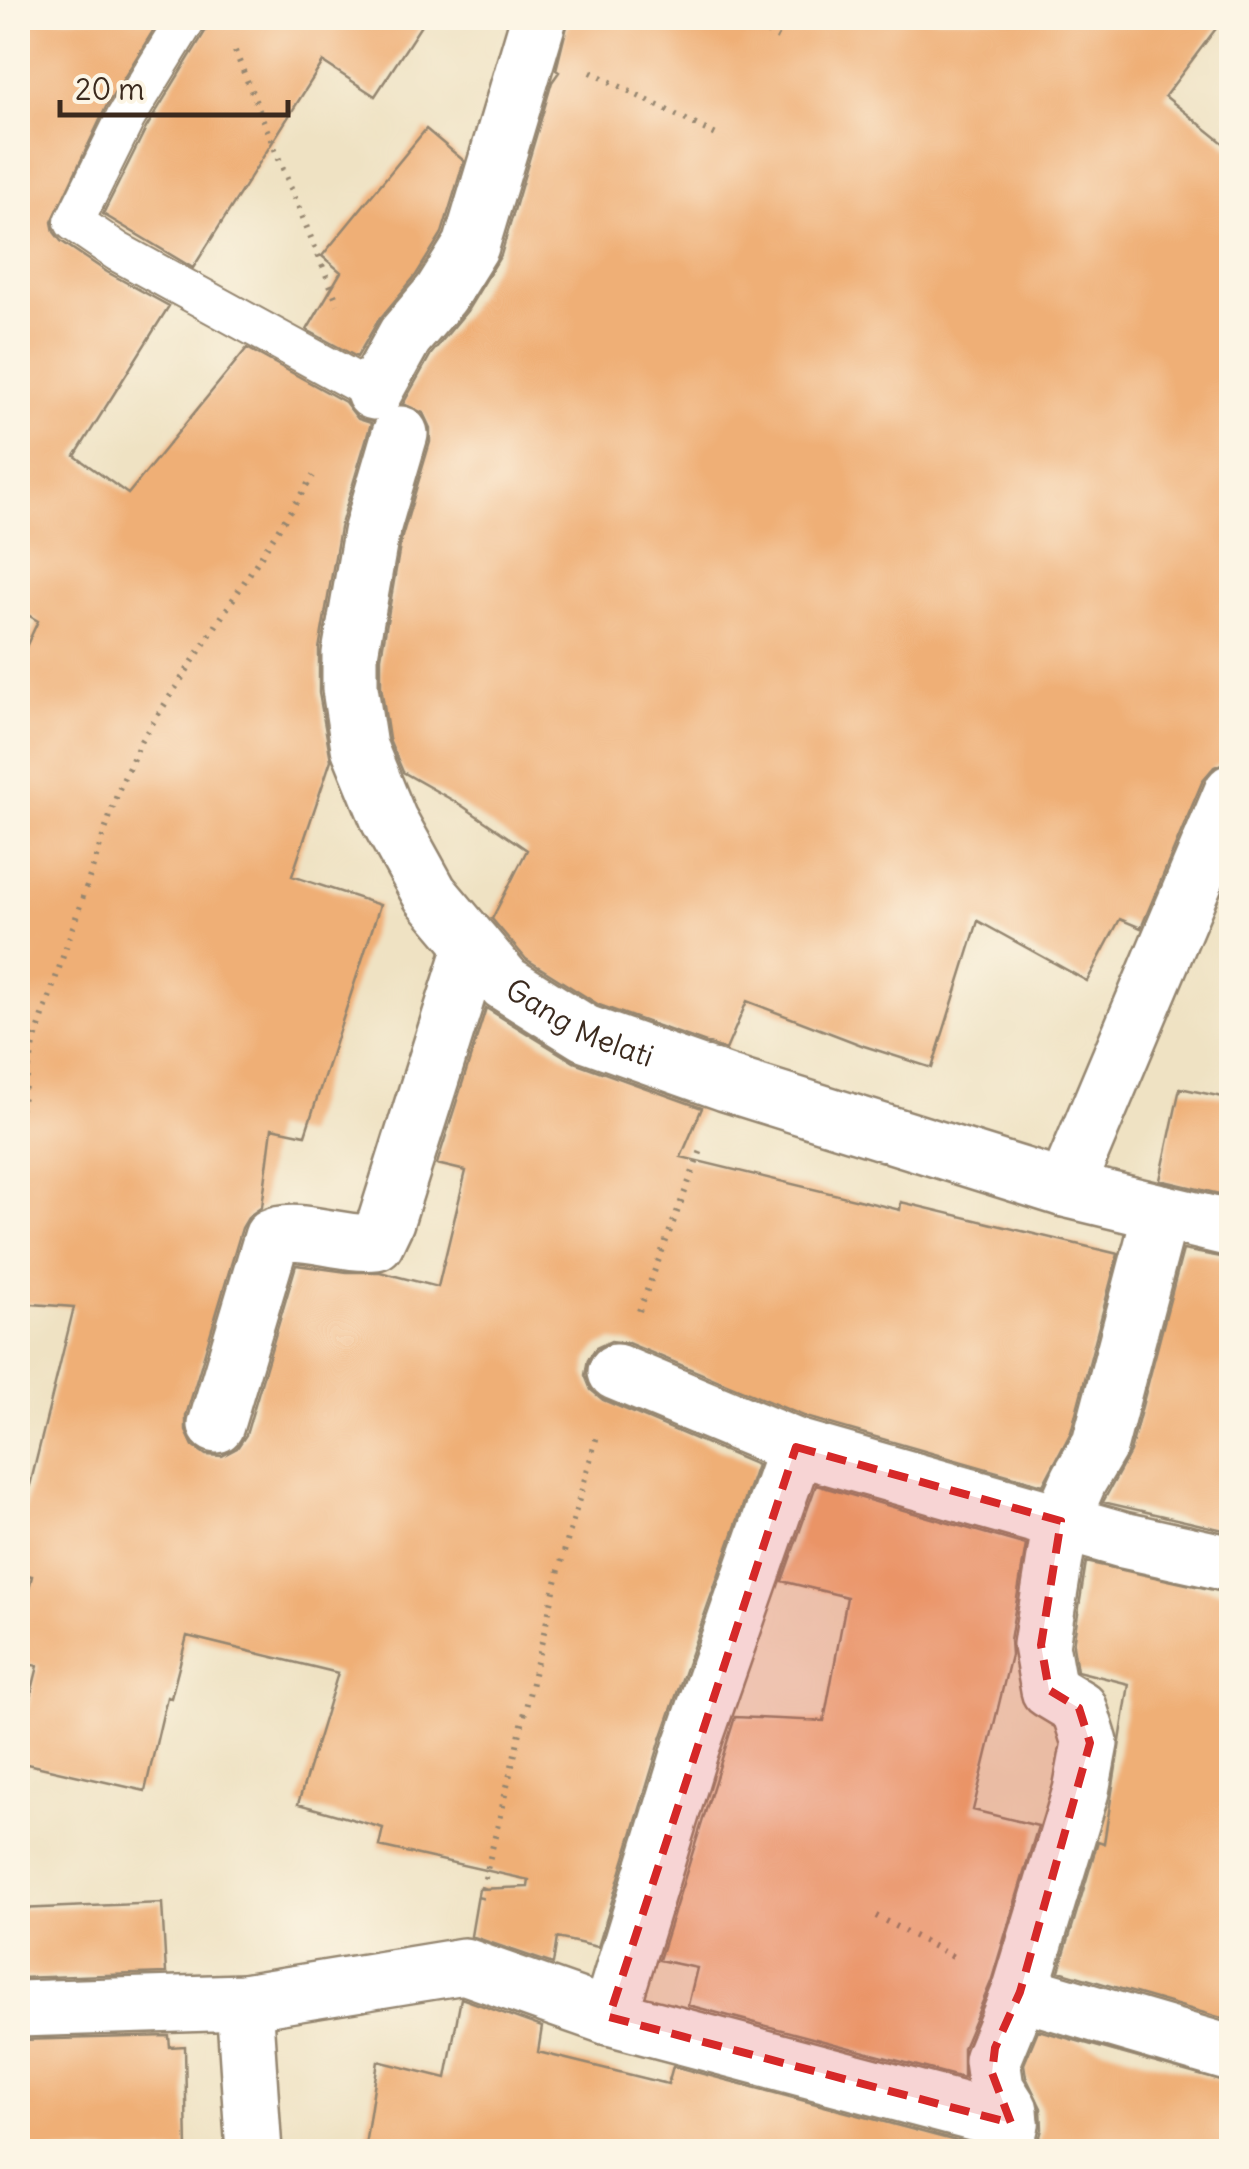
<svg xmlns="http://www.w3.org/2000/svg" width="1249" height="2169" font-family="Delius,sans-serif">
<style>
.building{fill:#efaf76}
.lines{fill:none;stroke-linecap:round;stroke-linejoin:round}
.service-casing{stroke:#958670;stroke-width:42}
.minor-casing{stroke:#958670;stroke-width:60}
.path{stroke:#958670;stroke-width:6;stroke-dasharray:2.5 8;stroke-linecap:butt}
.service{stroke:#fff;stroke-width:38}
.minor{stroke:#fff;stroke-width:55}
.marked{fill:#d62828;fill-opacity:0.2;stroke:#d62828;stroke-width:8;stroke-dasharray:20 12;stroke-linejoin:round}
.labels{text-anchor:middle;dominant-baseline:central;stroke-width:8;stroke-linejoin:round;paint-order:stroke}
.street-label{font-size:30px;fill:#3b2a1e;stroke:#fcf5e5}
</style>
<rect width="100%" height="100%" fill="#fcf5e5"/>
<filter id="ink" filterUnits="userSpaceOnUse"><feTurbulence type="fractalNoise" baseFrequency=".01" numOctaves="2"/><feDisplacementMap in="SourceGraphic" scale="20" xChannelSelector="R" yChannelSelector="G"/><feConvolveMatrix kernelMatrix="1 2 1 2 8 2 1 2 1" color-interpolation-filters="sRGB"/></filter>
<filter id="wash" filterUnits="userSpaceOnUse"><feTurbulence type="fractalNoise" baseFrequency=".0048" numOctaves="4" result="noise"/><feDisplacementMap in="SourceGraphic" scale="40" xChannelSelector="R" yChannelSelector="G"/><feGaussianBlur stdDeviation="2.25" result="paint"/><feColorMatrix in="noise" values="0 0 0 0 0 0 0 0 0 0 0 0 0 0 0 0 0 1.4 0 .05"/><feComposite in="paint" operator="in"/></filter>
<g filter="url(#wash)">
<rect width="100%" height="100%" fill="#efe2c3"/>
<g id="blocks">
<path class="building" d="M 18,18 L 161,18 L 106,107 L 52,222 L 54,232 L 61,241 L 107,272 L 169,306 L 75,456 L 128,494 L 247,348 L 345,402 L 358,419 L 371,423 L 340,528 L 319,649 L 319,693 L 331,760 L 292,876 L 380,905 L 305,1135 L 272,1128 L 262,1207 L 249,1216 L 242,1228 L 186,1416 L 186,1431 L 193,1446 L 206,1455 L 222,1456 L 237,1448 L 246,1435 L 296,1265 L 347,1272 L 380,1272 L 438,1287 L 466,1171 L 437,1164 L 486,1008 L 574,1062 L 702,1108 L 681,1157 L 900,1210 L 901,1202 L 1118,1254 L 1071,1432 L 1043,1485 L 806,1417 L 628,1343 L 611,1341 L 596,1348 L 588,1359 L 585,1375 L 591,1390 L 603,1400 L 757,1465 L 661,1739 L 598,1947 L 557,1938 L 553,1964 L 471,1936 L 479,1889 L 528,1887 L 529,1880 L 379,1846 L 383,1828 L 298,1804 L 338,1673 L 187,1636 L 171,1698 L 167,1697 L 145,1791 L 18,1762 L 18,1746 L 38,1666 L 18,1662 L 18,1635 L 32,1576 L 18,1573 L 18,1534 L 74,1307 L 18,1303 L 18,664 L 38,621 L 18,609 Z
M 209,18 L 426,18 L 375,96 L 323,62 L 193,268 L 103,214 L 146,128 L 206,30 Z
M 569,18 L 1224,18 L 1165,96 L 1232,150 L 1232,754 L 1229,761 L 1214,767 L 1203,780 L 1141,928 L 1120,919 L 1087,981 L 978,921 L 932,1068 L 864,1046 L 747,1001 L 726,1050 L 599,1005 L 526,959 L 492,919 L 527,850 L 461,805 L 403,772 L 389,739 L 381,686 L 381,657 L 401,540 L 430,442 L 430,428 L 423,413 L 403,404 L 431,354 L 467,311 L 501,255 L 552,82 L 559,72 L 556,70 Z
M 426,129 L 464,161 L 442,233 L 416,275 L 378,321 L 357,357 L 307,330 L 341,272 L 322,256 Z
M 1180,1088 L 1232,1099 L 1232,1197 L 1160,1180 Z
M 1183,1250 L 1232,1259 L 1232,1532 L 1103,1502 L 1130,1452 Z
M 816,1485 L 1026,1545 L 1010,1640 L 1011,1655 L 973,1810 L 1038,1826 L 991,1982 L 963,2048 L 963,2078 L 688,2005 L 697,1968 L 659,1960 L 735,1717 L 824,1721 L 847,1597 L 782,1581 Z
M 1086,1562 L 1232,1594 L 1232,2021 L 1059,1971 L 1098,1841 L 1104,1843 L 1129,1684 L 1077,1671 L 1073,1645 Z
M 162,1903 L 166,1973 L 18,1978 L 18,1909 Z
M 461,1998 L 542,2027 L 538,2052 L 668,2084 L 673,2066 L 975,2146 L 975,2152 L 364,2152 L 378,2061 L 446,2078 Z
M 1038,2030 L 1232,2084 L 1232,2152 L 1036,2152 L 1042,2129 L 1041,2108 L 1026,2077 L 1024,2064 Z
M 169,2036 L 170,2047 L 185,2046 L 187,2152 L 18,2152 L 18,2040 Z"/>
</g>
</g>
<g filter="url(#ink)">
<use href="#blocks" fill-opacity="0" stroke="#958670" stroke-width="2.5"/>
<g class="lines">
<g class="service-casing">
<path id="service" d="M 187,18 L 126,117 L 74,222 L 118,252 L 374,392"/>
</g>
<g class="minor-casing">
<g id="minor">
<path d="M 374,392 L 405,336 L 441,294 L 471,246 L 539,18"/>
<path id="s1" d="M 400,434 L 371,533 L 350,654 L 350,688 L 359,747 L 389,820 L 430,894 L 505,983 L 585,1033 L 726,1083 L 1065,1189 L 1232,1229"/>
<path d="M 1065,1189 L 1232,792"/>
<path d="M 616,1372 L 796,1447 L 1123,1540 L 1232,1564"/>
<path d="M 216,1425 L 272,1237 C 297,1225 343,1246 376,1242 L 386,1221 L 473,945"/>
<path d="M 1020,1992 L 1232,2054"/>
<path d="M 244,2002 L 254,2152"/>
<path d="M 18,2009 L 244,2002 L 464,1966 L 609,2017 L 1011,2123"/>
<path d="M 609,2017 L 691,1748 L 796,1447"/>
<path d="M 1005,2149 L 1011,2123 L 1010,2110 L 996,2088 L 992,2060 L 1020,1992 L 1081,1791 L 1090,1743 L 1079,1708 L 1049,1690 L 1041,1645 L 1061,1521 L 1079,1480 L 1100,1444 L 1161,1212"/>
</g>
</g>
<path class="path" d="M 739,18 L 778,38
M 235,51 L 338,304
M 591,72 L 720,137
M 18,1120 L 35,1040 L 119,789 L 141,741 L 313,476
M 639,1311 L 703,1145
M 480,1899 L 559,1570 L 597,1436
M 876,1916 L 959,1960"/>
<use href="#service" class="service"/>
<use href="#minor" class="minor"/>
</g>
</g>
<path class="marked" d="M 796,1447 L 1061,1521 L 1041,1645 L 1049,1690 L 1079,1708 L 1090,1743 L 1020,1992 L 995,2048 L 992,2073 L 1011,2123 L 609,2017 Z"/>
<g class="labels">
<g class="street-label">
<text stroke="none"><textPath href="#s1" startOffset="685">Gang Melati</textPath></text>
</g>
</g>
<rect width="1249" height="2169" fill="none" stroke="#fcf5e5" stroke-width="60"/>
<path d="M60 100v15h228v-15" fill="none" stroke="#3b2a1e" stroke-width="5"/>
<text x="75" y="100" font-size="30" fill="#3b2a1e" stroke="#fcf5e5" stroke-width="8" paint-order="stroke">20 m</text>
</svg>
